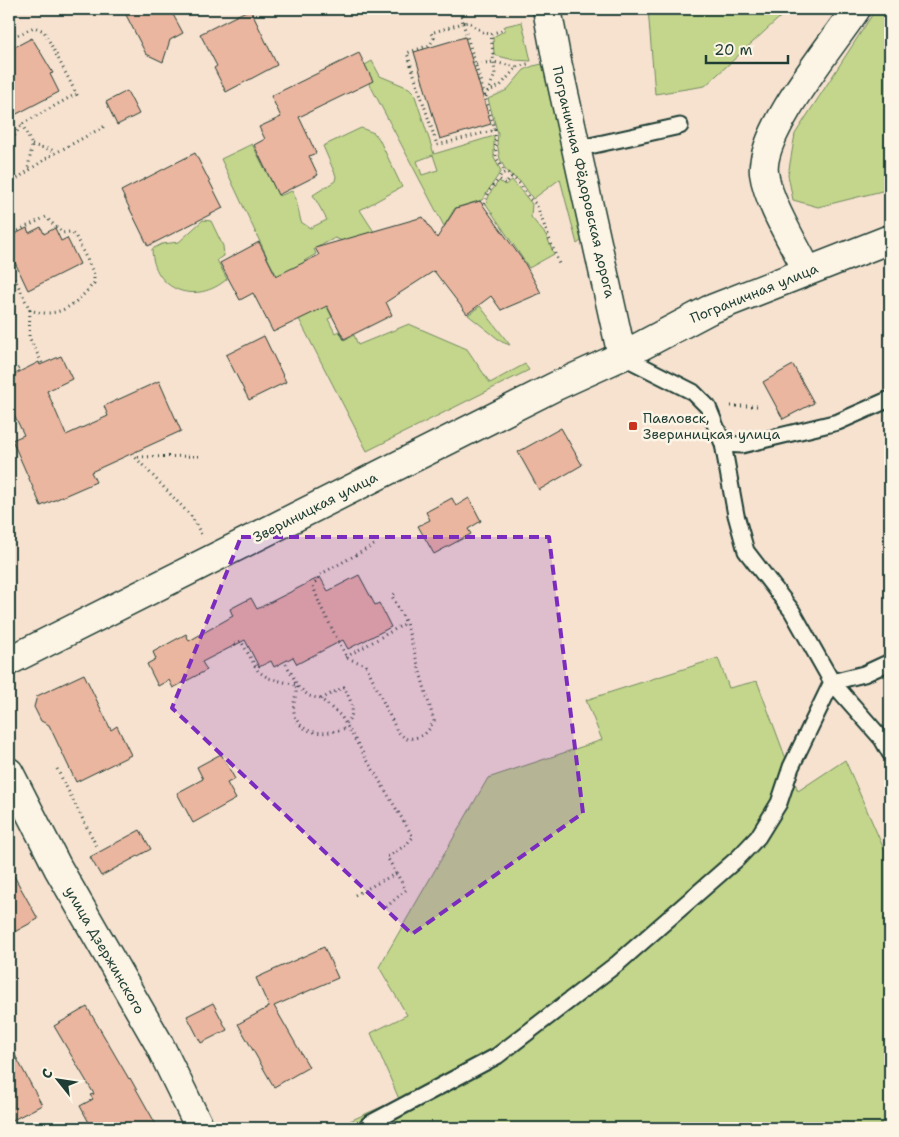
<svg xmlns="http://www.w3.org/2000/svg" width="899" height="1137" font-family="'Shantell Sans',sans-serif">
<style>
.green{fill:#c3d68b;stroke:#718a60;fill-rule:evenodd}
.building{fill:#ebb69f;stroke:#1f3d34}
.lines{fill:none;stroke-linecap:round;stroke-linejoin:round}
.service-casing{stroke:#1f3d34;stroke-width:19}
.minor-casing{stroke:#1f3d34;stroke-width:31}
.tertiary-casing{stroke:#1f3d34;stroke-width:31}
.path{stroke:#1f3d34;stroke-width:3;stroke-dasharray:1 4;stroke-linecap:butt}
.service{stroke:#fcf5e5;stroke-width:15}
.minor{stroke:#fcf5e5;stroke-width:28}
.tertiary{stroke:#fcf5e5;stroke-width:28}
.marked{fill:#7b2cbf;fill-opacity:0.2;stroke:#7b2cbf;stroke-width:4;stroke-dasharray:10 6;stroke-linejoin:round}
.poi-dot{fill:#c8321e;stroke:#fcf5e5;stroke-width:2}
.labels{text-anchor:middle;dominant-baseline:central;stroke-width:5;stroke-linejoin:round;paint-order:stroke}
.street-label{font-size:14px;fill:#1f3d34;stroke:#fcf5e5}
.poi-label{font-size:14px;fill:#1f3d34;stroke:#fcf5e5;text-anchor:start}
</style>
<rect width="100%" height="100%" fill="#f7e2d0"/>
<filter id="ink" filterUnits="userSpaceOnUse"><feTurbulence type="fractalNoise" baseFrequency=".02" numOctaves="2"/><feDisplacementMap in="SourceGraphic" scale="10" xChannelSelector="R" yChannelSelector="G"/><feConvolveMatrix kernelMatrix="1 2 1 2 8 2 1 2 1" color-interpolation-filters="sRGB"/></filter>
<g filter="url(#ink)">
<path class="green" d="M 648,9 L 789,9 L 705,86 L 655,94 Z
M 876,9 L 890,9 L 890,189 L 818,207 L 793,200 L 788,175 L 795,134 Z
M 522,22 L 531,61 L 514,60 L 494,55 L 493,37 L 504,31 L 505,26 Z
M 372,61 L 380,76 L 409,88 L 414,93 L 434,154 L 494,136 L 494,158 L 501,171 L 482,200 L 455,208 L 444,226 L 369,83 L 365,65 ZM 433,155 L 438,170 L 422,175 L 417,161 Z
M 547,63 L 585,238 L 577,244 L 560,179 L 533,199 L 522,183 L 506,171 L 500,159 L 497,143 L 498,134 L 488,99 L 507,90 L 524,70 L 533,66 Z
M 361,128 L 374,133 L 379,139 L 402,187 L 360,210 L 380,241 L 366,251 L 335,238 L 314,249 L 316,254 L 304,261 L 332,317 L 328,319 L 335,333 L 339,331 L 344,340 L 354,335 L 358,345 L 409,324 L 467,349 L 490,383 L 525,364 L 529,370 L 367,451 L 269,261 L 221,159 L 252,144 L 279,196 L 292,191 L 296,199 L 301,222 L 310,228 L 327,220 L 313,195 L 335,181 L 336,176 L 323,146 Z
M 512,180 L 532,204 L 531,217 L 546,235 L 554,254 L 529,268 L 486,204 L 490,193 L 499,181 L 505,185 Z
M 203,220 L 211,221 L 223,246 L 224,256 L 217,260 L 227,279 C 196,306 153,291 152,249 L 162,244 L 179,242 Z
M 480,306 L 510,345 L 502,342 L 468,315 Z
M 718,658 L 729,688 L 757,681 L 798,791 L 845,760 L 890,863 L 890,1128 L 334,1128 L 399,1099 L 371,1033 L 407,1015 L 379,967 L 488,778 L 602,740 L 586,700 Z"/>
<path class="building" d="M 123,9 L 170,9 L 183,33 L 170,40 L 163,62 L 146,54 Z
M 250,9 L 277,65 L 226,92 L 214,68 L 217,66 L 200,34 Z
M 465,37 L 491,124 L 440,139 L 414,52 Z
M 32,38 L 53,73 L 50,74 L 59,92 L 9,118 L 9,50 Z
M 359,53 L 373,81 L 299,117 L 316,153 L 309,156 L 318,175 L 278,195 L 254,145 L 265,139 L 259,127 L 281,117 L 271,96 Z
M 127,91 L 139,114 L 117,125 L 106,102 Z
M 195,153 L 223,208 L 148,246 L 121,191 Z
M 480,201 L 524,262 L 541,293 L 501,310 L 491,296 L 467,314 L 434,271 L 386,302 L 392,315 L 344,339 L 327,306 L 273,332 L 253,293 L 240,300 L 220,263 L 259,242 L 276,276 L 319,255 L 315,248 L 423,217 L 437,238 L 456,208 Z
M 41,227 L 44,234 L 55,228 L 61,241 L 67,238 L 80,264 L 28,290 L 9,250 L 9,237 L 27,228 L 29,233 Z
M 264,336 L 286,382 L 249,400 L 226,355 Z
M 61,356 L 72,379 L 47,391 L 66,435 L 108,416 L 104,406 L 159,381 L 181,431 L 91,472 L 96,482 L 41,506 L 12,440 L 24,435 L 9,404 L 9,377 L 39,362 L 40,365 Z
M 793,365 L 814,403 L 783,419 L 763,382 Z
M 561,428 L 582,465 L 539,490 L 518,452 Z
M 452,498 L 456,506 L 469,498 L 481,521 L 468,529 L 471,534 L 434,554 L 418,526 L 430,520 L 426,512 Z
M 359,575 L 375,605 L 379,603 L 391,627 L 348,649 L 343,640 L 297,664 L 293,657 L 274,667 L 271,661 L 259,667 L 245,640 L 202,662 L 207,670 L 173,688 L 169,680 L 158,686 L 147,664 L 156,659 L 153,652 L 186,634 L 189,641 L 233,616 L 230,609 L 251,598 L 257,609 L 320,577 L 328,591 Z
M 84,674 L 111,730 L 117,726 L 131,755 L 76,782 L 49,725 L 41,721 L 34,707 L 37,696 Z
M 221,754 L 235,779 L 227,783 L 236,799 L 193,823 L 177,793 L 203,779 L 197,767 Z
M 140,830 L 151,849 L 101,876 L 90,857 Z
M 9,867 L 38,919 L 9,935 Z
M 324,947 L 338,978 L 274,1006 L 309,1067 L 274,1087 L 238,1024 L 269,1007 L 256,978 Z
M 213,1003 L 227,1030 L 201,1043 L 187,1016 Z
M 87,1007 L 129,1079 L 130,1078 L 158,1128 L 92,1128 L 80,1106 L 93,1099 L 90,1095 L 94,1094 L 54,1026 Z
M 9,1044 L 42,1105 L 9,1122 Z"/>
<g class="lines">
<g class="service-casing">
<path id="service" d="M 576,149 L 680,126
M 622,356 L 693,392 L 708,407 L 723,444 L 736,515 L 746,551 L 792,611 L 832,682 L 882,739 L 890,753
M 723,444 L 742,445 L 838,422 L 890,399
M 369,1124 L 497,1056 L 618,963 L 738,858 L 758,837 L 779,803 L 791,767 L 832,682 L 864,674 L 890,662"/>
</g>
<g class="minor-casing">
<path id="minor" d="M 547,9 L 556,57 L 622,356
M 807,270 C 794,244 768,202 764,173 C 759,132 833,44 856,9
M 9,772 L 58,868 L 158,1042 L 200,1128"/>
</g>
<g class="tertiary-casing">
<path id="tertiary" d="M 9,661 L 556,386 L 622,356 L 709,310 L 890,239"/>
</g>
<path class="path" d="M 460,11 L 463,23 L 469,22 L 484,33 L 491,34
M 463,23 L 495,130 L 437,145 L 407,53 L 430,45 L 434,38 L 431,33 Z
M 9,39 L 34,27 L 44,31 L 78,97
M 476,64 L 493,62 L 517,67 L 500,86 L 489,91
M 517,67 L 531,63
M 486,97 L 495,74 L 491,34 L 502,30 L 504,27
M 22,124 L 32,145 L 28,169
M 495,130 L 496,157 L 504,172
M 9,144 L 22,124 L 76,94
M 32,145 L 56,151
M 511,177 L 506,184 L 499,179 L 501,174 L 507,172 L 520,184 L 530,199 L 536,204 L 559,264
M 9,184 L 50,156 L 105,126
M 484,204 L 489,191 L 499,179
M 9,235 L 46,217 L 62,233 L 70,232 L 75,235 L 94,274 L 94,283 C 76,304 59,320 30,310 L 9,267
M 30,310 L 29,337 L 42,363
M 9,374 L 19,368
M 731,406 L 760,406
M 199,456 L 135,457 L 192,517 L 201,534
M 374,545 L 321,574 L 313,586 L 320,605 L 347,658 L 366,665 L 397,731 L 406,739 C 422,737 426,736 434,721 L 406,623 L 392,596 L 397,592
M 235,644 L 241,641 L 258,671 L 268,678 L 296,685 L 309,696 L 321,699 L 341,716 L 413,837 L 406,845 L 387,857 L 406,890 L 385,908
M 346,657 L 406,623
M 286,664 C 289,670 295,678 296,685 C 298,693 292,703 294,712 C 299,738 330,735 348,727
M 321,699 L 344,687 C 350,699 358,713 346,723
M 57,769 L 97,847
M 355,895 L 397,873"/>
<use href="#service" class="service"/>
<use href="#minor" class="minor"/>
<use href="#tertiary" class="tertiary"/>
</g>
</g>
<path class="marked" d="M 241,537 L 549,537 L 583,813 L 412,934 L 172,708 Z"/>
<rect class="poi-dot" x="628" y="421" width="10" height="10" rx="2.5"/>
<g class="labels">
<g class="street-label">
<text transform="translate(584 182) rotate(77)">Пограничная Фёдоровская дорога</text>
<text transform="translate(754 293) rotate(-22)">Пограничная улица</text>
<text transform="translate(315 507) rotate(-27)">Звериницкая улица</text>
<text transform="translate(105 950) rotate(60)">улица Дзержинского</text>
</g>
<g class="poi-label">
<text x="643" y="418">Павловск,<tspan x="643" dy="16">Звериницкая улица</tspan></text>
</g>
</g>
<rect width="899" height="1137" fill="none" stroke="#fcf5e5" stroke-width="30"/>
<rect x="15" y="15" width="869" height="1107" fill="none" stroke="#1f3d34" stroke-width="2" filter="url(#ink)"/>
<g transform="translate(58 1080) rotate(300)" stroke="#fcf5e5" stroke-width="4" paint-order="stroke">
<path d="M0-4L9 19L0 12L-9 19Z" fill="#1f3d34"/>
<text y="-8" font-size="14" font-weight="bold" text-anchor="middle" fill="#1f3d34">С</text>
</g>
<path d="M706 55v8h82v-8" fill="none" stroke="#1f3d34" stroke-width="2.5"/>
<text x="714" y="55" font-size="15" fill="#1f3d34" stroke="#fcf5e5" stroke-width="4" paint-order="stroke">20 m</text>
</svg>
